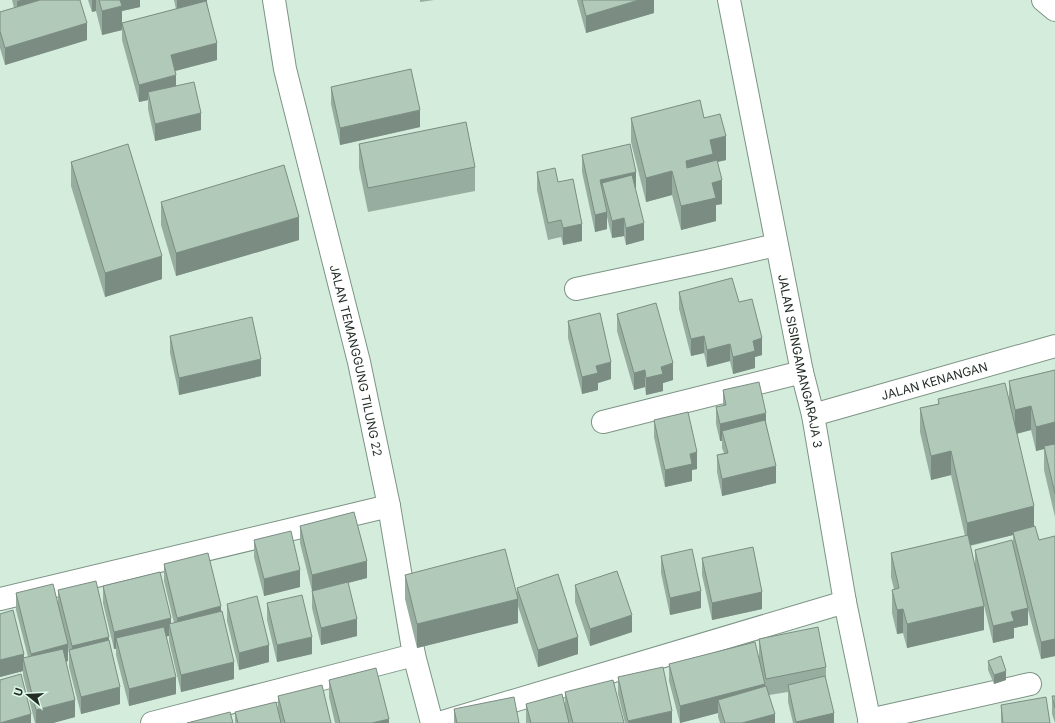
<svg xmlns="http://www.w3.org/2000/svg" width="1055" height="723" font-family="Inter,sans-serif">
<style>
.lines{fill:none;stroke-linecap:round;stroke-linejoin:round}
.minor-casing{stroke:#7d9485;stroke-width:24}
.minor{stroke:#fff;stroke-width:22}
.wall{fill:#97ad9f;fill-rule:evenodd}
.shaded-wall{fill:#7b8d82}
.building{fill:#b0c9b9;stroke:#7b8d82}
.labels{text-anchor:middle;dominant-baseline:central;stroke-width:3;stroke-linejoin:round;paint-order:stroke}
.street-label{font-size:12px;fill:#232d27;stroke:#e0fae9}
</style>
<rect width="100%" height="100%" fill="#d3ecdc"/>
<g class="lines">
<g class="minor-casing">
<g id="minor">
<path id="s1" d="M 274,0 L 285,69 L 359,362 L 389,506 L 414,655 L 432,723"/>
<path id="s2" d="M 729,0 L 802,372 L 813,415 L 845,602 L 870,723"/>
<path d="M 1043,0 L 1055,10"/>
<path d="M 576,289 L 707,261 L 776,245"/>
<path id="s3" d="M 813,415 L 1055,346"/>
<path d="M 603,422 L 802,372"/>
<path d="M 0,599 L 389,506"/>
<path d="M 869,720 L 1030,684"/>
<path d="M 152,723 L 414,655"/>
<path d="M 439,723 L 845,602"/>
</g>
</g>
<use href="#minor" class="minor"/>
</g>
<path class="wall" d="M 12,0 L 80,0 L 87,40 L 5,65 L 0,48 L 0,12 L 14,8 Z
M 88,0 L 140,0 L 140,7 L 122,11 L 122,30 L 102,35 L 96,11 L 92,12 Z
M 174,0 L 207,0 L 207,2 L 217,60 L 175,71 L 176,86 L 201,130 L 155,141 L 148,109 L 148,100 L 139,102 L 122,40 L 122,23 L 176,9 Z
M 420,0 L 434,0 L 420,2 Z
M 577,0 L 654,0 L 654,13 L 586,33 Z
M 331,87 L 420,127 L 340,145 L 331,104 Z
M 631,118 L 704,118 L 726,160 L 717,162 L 722,204 L 716,205 L 716,221 L 681,230 L 672,195 L 646,202 L 631,142 Z
M 359,144 L 475,167 L 475,191 L 368,212 L 359,168 Z
M 582,155 L 636,189 L 635,189 L 644,240 L 626,245 L 624,236 L 612,238 L 607,217 L 607,229 L 595,232 L 582,172 Z
M 71,162 L 162,279 L 105,297 L 71,186 Z
M 537,172 L 558,182 L 582,241 L 563,245 L 561,237 L 548,240 L 537,190 Z
M 161,202 L 299,240 L 176,276 L 161,225 Z
M 679,292 L 739,302 L 762,355 L 755,357 L 755,368 L 733,374 L 730,361 L 707,367 L 704,353 L 691,356 L 679,309 Z
M 617,314 L 673,380 L 663,383 L 663,391 L 646,395 L 645,387 L 634,390 L 617,331 Z
M 568,321 L 611,379 L 598,383 L 598,390 L 582,394 L 568,338 Z
M 170,336 L 261,376 L 179,395 L 170,353 Z
M 1055,370 L 1055,517 L 1044,470 L 1044,449 L 1036,451 L 1031,430 L 1017,434 L 1034,526 L 1039,540 L 1055,536 L 1055,656 L 1041,659 L 1028,610 L 1028,625 L 1014,628 L 1014,638 L 993,643 L 975,568 L 984,630 L 907,648 L 903,633 L 897,634 L 892,613 L 892,590 L 894,589 L 891,577 L 891,553 L 965,536 L 951,475 L 931,480 L 920,432 L 920,408 L 938,404 L 938,399 L 1009,400 L 1009,381 ZM 1013,535 L 1013,542 L 975,550 L 975,567 L 970,546 Z
M 723,390 L 766,424 L 776,483 L 722,496 L 717,472 L 717,455 L 724,453 L 722,448 L 722,441 L 720,441 L 716,424 L 716,407 L 723,406 Z
M 654,420 L 697,469 L 692,470 L 692,481 L 665,487 L 654,437 Z
M 300,526 L 367,578 L 348,583 L 357,636 L 321,645 L 312,608 L 312,591 L 300,543 Z
M 254,540 L 300,587 L 264,596 L 254,557 Z
M 661,556 L 701,608 L 670,615 L 661,573 Z
M 702,558 L 762,609 L 712,620 L 702,575 Z
M 164,564 L 221,611 L 234,679 L 181,692 L 169,641 L 169,636 L 166,636 L 176,694 L 129,706 L 116,655 L 116,649 L 114,649 L 103,603 L 103,586 L 171,624 L 174,623 L 164,581 Z
M 405,575 L 517,597 L 517,588 L 578,654 L 538,667 L 518,606 L 518,623 L 417,648 L 405,599 Z
M 575,585 L 632,632 L 590,646 L 575,602 Z
M 58,590 L 109,640 L 120,704 L 81,714 L 69,667 L 69,653 L 68,647 L 68,661 L 66,662 L 75,717 L 53,723 L 35,723 L 23,675 L 23,671 L 0,677 L 0,614 L 24,658 L 28,657 L 16,610 L 16,593 L 58,604 Z
M 267,603 L 312,654 L 277,662 L 267,620 Z
M 227,604 L 269,662 L 239,670 L 227,621 Z
M 759,639 L 826,667 L 826,679 L 834,723 L 793,723 L 788,702 L 788,692 L 769,695 L 775,723 L 720,723 L 718,717 L 718,713 L 680,723 L 669,681 L 669,664 L 759,656 Z
M 988,661 L 1006,680 L 994,684 L 988,670 Z
M 618,677 L 672,723 L 625,723 L 618,694 Z
M 329,680 L 389,723 L 335,723 L 329,697 Z
M 565,692 L 624,723 L 569,723 L 565,709 Z
M 278,696 L 331,723 L 235,723 L 235,712 L 278,712 Z
M 1052,696 L 1055,696 L 1055,723 L 1052,714 Z
M 526,704 L 569,723 L 526,723 Z
M 1001,705 L 1050,723 L 1001,723 Z
M 454,709 L 519,723 L 454,723 Z"/>
<path class="shaded-wall" d="M 21,0 L 46,0 L 17,18 L 17,1 Z
M 92,0 L 96,0 L 96,11 L 92,12 Z
M 118,0 L 140,0 L 140,7 L 122,11 L 122,30 L 102,35 L 102,11 Z
M 177,0 L 207,0 L 207,2 L 177,11 Z
M 639,0 L 654,0 L 654,13 L 586,33 L 586,16 Z
M 87,23 L 87,40 L 5,65 L 5,48 Z
M 217,43 L 217,60 L 171,72 L 171,55 Z
M 176,75 L 176,92 L 148,92 L 148,100 L 139,102 L 139,85 Z
M 420,110 L 420,127 L 340,145 L 340,128 Z
M 201,113 L 201,130 L 155,141 L 155,124 Z
M 726,136 L 726,160 L 713,163 L 686,184 L 686,161 L 710,140 Z
M 672,171 L 672,195 L 646,202 L 646,178 Z
M 636,172 L 636,189 L 606,196 L 602,183 L 602,197 L 600,180 Z
M 722,180 L 722,204 L 716,205 L 716,221 L 681,230 L 681,206 L 712,183 Z
M 607,212 L 607,229 L 595,232 L 595,215 Z
M 299,217 L 299,240 L 176,276 L 176,253 Z
M 624,218 L 624,236 L 612,238 L 612,221 Z
M 644,223 L 644,240 L 626,245 L 626,228 Z
M 582,224 L 582,241 L 563,245 L 563,228 Z
M 162,256 L 162,279 L 105,297 L 105,273 Z
M 704,336 L 704,353 L 691,356 L 691,339 Z
M 762,338 L 762,355 L 755,357 L 755,368 L 733,374 L 733,357 L 753,341 Z
M 730,344 L 730,361 L 707,367 L 707,350 Z
M 261,359 L 261,376 L 179,395 L 179,378 Z
M 611,362 L 611,379 L 598,383 L 598,390 L 582,394 L 582,377 L 596,366 Z
M 673,363 L 673,380 L 663,383 L 663,391 L 646,395 L 646,378 L 661,367 Z
M 645,370 L 645,387 L 634,390 L 634,373 Z
M 1031,406 L 1031,430 L 1015,434 L 1015,410 Z
M 766,413 L 766,430 L 722,431 L 722,441 L 720,441 L 720,424 Z
M 1055,422 L 1055,446 L 1044,446 L 1044,449 L 1036,451 L 1036,427 Z
M 951,451 L 951,475 L 931,480 L 931,456 Z
M 697,452 L 697,469 L 692,470 L 692,481 L 665,487 L 665,470 L 690,454 Z
M 776,466 L 776,483 L 722,496 L 722,479 Z
M 1034,506 L 1034,530 L 1013,532 L 1013,535 L 967,546 L 967,523 Z
M 367,561 L 367,578 L 312,592 L 312,575 Z
M 300,570 L 300,587 L 264,596 L 264,579 Z
M 701,591 L 701,608 L 670,615 L 670,598 Z
M 762,592 L 762,609 L 712,620 L 712,603 Z
M 518,599 L 518,623 L 417,648 L 417,624 Z
M 221,606 L 221,624 L 177,635 L 177,618 Z
M 984,606 L 984,630 L 907,648 L 907,624 Z
M 1028,608 L 1028,625 L 1014,628 L 1014,638 L 993,643 L 993,626 L 1011,612 Z
M 903,609 L 903,633 L 897,634 L 897,610 Z
M 632,615 L 632,632 L 590,646 L 590,629 Z
M 171,618 L 171,635 L 169,624 L 169,636 L 118,648 L 116,638 L 116,649 L 114,649 L 114,632 Z
M 357,619 L 357,636 L 321,645 L 321,628 Z
M 109,637 L 109,654 L 72,661 L 72,646 Z
M 312,637 L 312,654 L 277,662 L 277,645 Z
M 578,637 L 578,654 L 538,667 L 538,650 Z
M 1055,639 L 1055,656 L 1041,659 L 1041,642 Z
M 68,644 L 68,661 L 31,671 L 31,654 Z
M 269,645 L 269,662 L 239,670 L 239,653 Z
M 24,654 L 24,662 L 23,658 L 23,671 L 0,677 L 0,660 Z
M 234,662 L 234,679 L 181,692 L 181,675 Z
M 1006,671 L 1006,680 L 994,684 L 994,675 Z
M 176,677 L 176,694 L 129,706 L 129,689 Z
M 765,684 L 765,701 L 718,700 L 718,713 L 680,723 L 680,706 Z
M 120,687 L 120,704 L 81,714 L 81,697 Z
M 75,700 L 75,717 L 53,723 L 36,723 L 36,710 Z
M 672,711 L 672,723 L 628,723 L 628,721 Z
M 834,713 L 834,723 L 796,723 L 796,722 Z
M 31,714 L 31,723 L 0,723 Z
M 775,714 L 775,723 L 742,723 Z
M 389,719 L 389,723 L 372,723 Z"/>
<path class="building" d="M 40,0 L 80,0 L 87,23 L 5,48 L 0,31 L 0,12 Z
M 99,0 L 120,0 L 122,6 L 102,11 Z
M 582,0 L 639,0 L 586,16 Z
M 206,1 L 217,43 L 171,55 L 176,75 L 139,85 L 122,23 Z
M 411,69 L 420,110 L 340,128 L 331,87 Z
M 194,82 L 201,113 L 155,124 L 148,92 Z
M 700,100 L 704,118 L 720,114 L 726,136 L 710,140 L 713,154 L 686,161 L 687,168 L 717,160 L 722,180 L 712,183 L 716,198 L 681,206 L 672,171 L 646,178 L 631,118 Z
M 466,122 L 475,167 L 368,188 L 359,144 Z
M 128,144 L 162,256 L 105,273 L 71,162 Z
M 630,144 L 636,172 L 600,180 L 607,212 L 595,215 L 582,155 Z
M 284,165 L 299,217 L 176,253 L 161,202 Z
M 555,168 L 558,182 L 573,179 L 582,224 L 563,228 L 561,220 L 548,223 L 537,172 Z
M 632,175 L 644,223 L 626,228 L 624,218 L 612,221 L 602,183 Z
M 732,278 L 739,302 L 752,299 L 762,338 L 753,341 L 755,351 L 733,357 L 730,344 L 707,350 L 704,336 L 691,339 L 679,292 Z
M 656,303 L 673,363 L 661,367 L 663,374 L 646,378 L 645,370 L 634,373 L 617,314 Z
M 600,313 L 611,362 L 596,366 L 598,373 L 582,377 L 568,321 Z
M 252,317 L 261,359 L 179,378 L 170,336 Z
M 1055,370 L 1055,422 L 1036,427 L 1031,406 L 1015,410 L 1009,381 Z
M 759,382 L 766,413 L 720,424 L 716,407 L 726,405 L 723,390 Z
M 1005,383 L 1034,506 L 967,523 L 951,451 L 931,456 L 920,408 L 939,404 L 938,399 Z
M 688,412 L 697,452 L 690,454 L 692,464 L 665,470 L 654,420 Z
M 765,420 L 776,466 L 722,479 L 717,455 L 728,453 L 722,431 Z
M 1055,444 L 1055,494 L 1044,446 Z
M 354,512 L 367,561 L 312,575 L 300,526 Z
M 1035,526 L 1039,540 L 1055,536 L 1055,639 L 1041,642 L 1013,532 Z
M 291,531 L 300,570 L 264,579 L 254,540 Z
M 968,535 L 984,606 L 907,624 L 903,609 L 897,610 L 892,590 L 899,588 L 891,553 Z
M 1012,540 L 1028,608 L 1011,612 L 1014,621 L 993,626 L 975,550 Z
M 753,547 L 762,592 L 712,603 L 702,558 Z
M 505,549 L 518,599 L 417,624 L 405,575 Z
M 692,549 L 701,591 L 670,598 L 661,556 Z
M 208,553 L 221,606 L 177,618 L 164,564 Z
M 617,571 L 632,615 L 590,629 L 575,585 Z
M 160,572 L 171,618 L 114,632 L 103,586 Z
M 558,574 L 578,637 L 538,650 L 517,588 Z
M 96,581 L 109,637 L 72,646 L 58,590 Z
M 348,582 L 357,619 L 321,628 L 312,591 Z
M 53,584 L 68,644 L 31,654 L 16,593 Z
M 302,595 L 312,637 L 277,645 L 267,603 Z
M 257,596 L 269,645 L 239,653 L 227,604 Z
M 13,610 L 24,654 L 0,660 L 0,614 Z
M 222,611 L 234,662 L 181,675 L 169,624 Z
M 164,627 L 176,677 L 129,689 L 116,638 Z
M 818,627 L 826,667 L 766,679 L 759,639 Z
M 109,640 L 120,687 L 81,697 L 69,650 Z
M 755,642 L 765,684 L 680,706 L 669,664 Z
M 63,649 L 75,700 L 36,710 L 23,658 Z
M 1001,656 L 1006,671 L 994,675 L 988,661 Z
M 663,667 L 672,711 L 628,721 L 618,677 Z
M 376,668 L 389,719 L 372,723 L 340,723 L 329,680 Z
M 21,674 L 31,714 L 0,723 L 0,680 Z
M 825,676 L 834,713 L 796,722 L 788,685 Z
M 613,680 L 624,723 L 573,723 L 565,692 Z
M 322,685 L 331,723 L 285,723 L 278,696 Z
M 766,686 L 775,714 L 742,723 L 725,723 L 718,700 Z
M 562,694 L 569,723 L 531,723 L 526,704 Z
M 1052,696 L 1055,696 L 1055,708 Z
M 514,697 L 519,723 L 457,723 L 454,709 Z
M 1046,697 L 1050,723 L 1003,723 L 1001,705 Z
M 276,702 L 281,723 L 238,723 L 235,712 Z
M 230,712 L 233,723 L 187,723 Z"/>
<g class="labels">
<g class="street-label">
<text stroke="none"><textPath href="#s1" startOffset="370">JALAN TEMANGGUNG TILUNG 22</textPath></text>
<text stroke="none"><textPath href="#s2" startOffset="368">JALAN SISINGAMANGARAJA 3</textPath></text>
<text stroke="none"><textPath href="#s3" startOffset="126">JALAN KENANGAN</textPath></text>
</g>
</g>
<g transform="translate(28 695) rotate(288)" stroke="#e0fae9" stroke-width="3" paint-order="stroke">
<path d="M0-3L7 15L0 10L-7 15Z" fill="#232d27"/>
<text y="-6" font-size="11" font-weight="bold" text-anchor="middle" fill="#232d27">U</text>
</g>
</svg>
